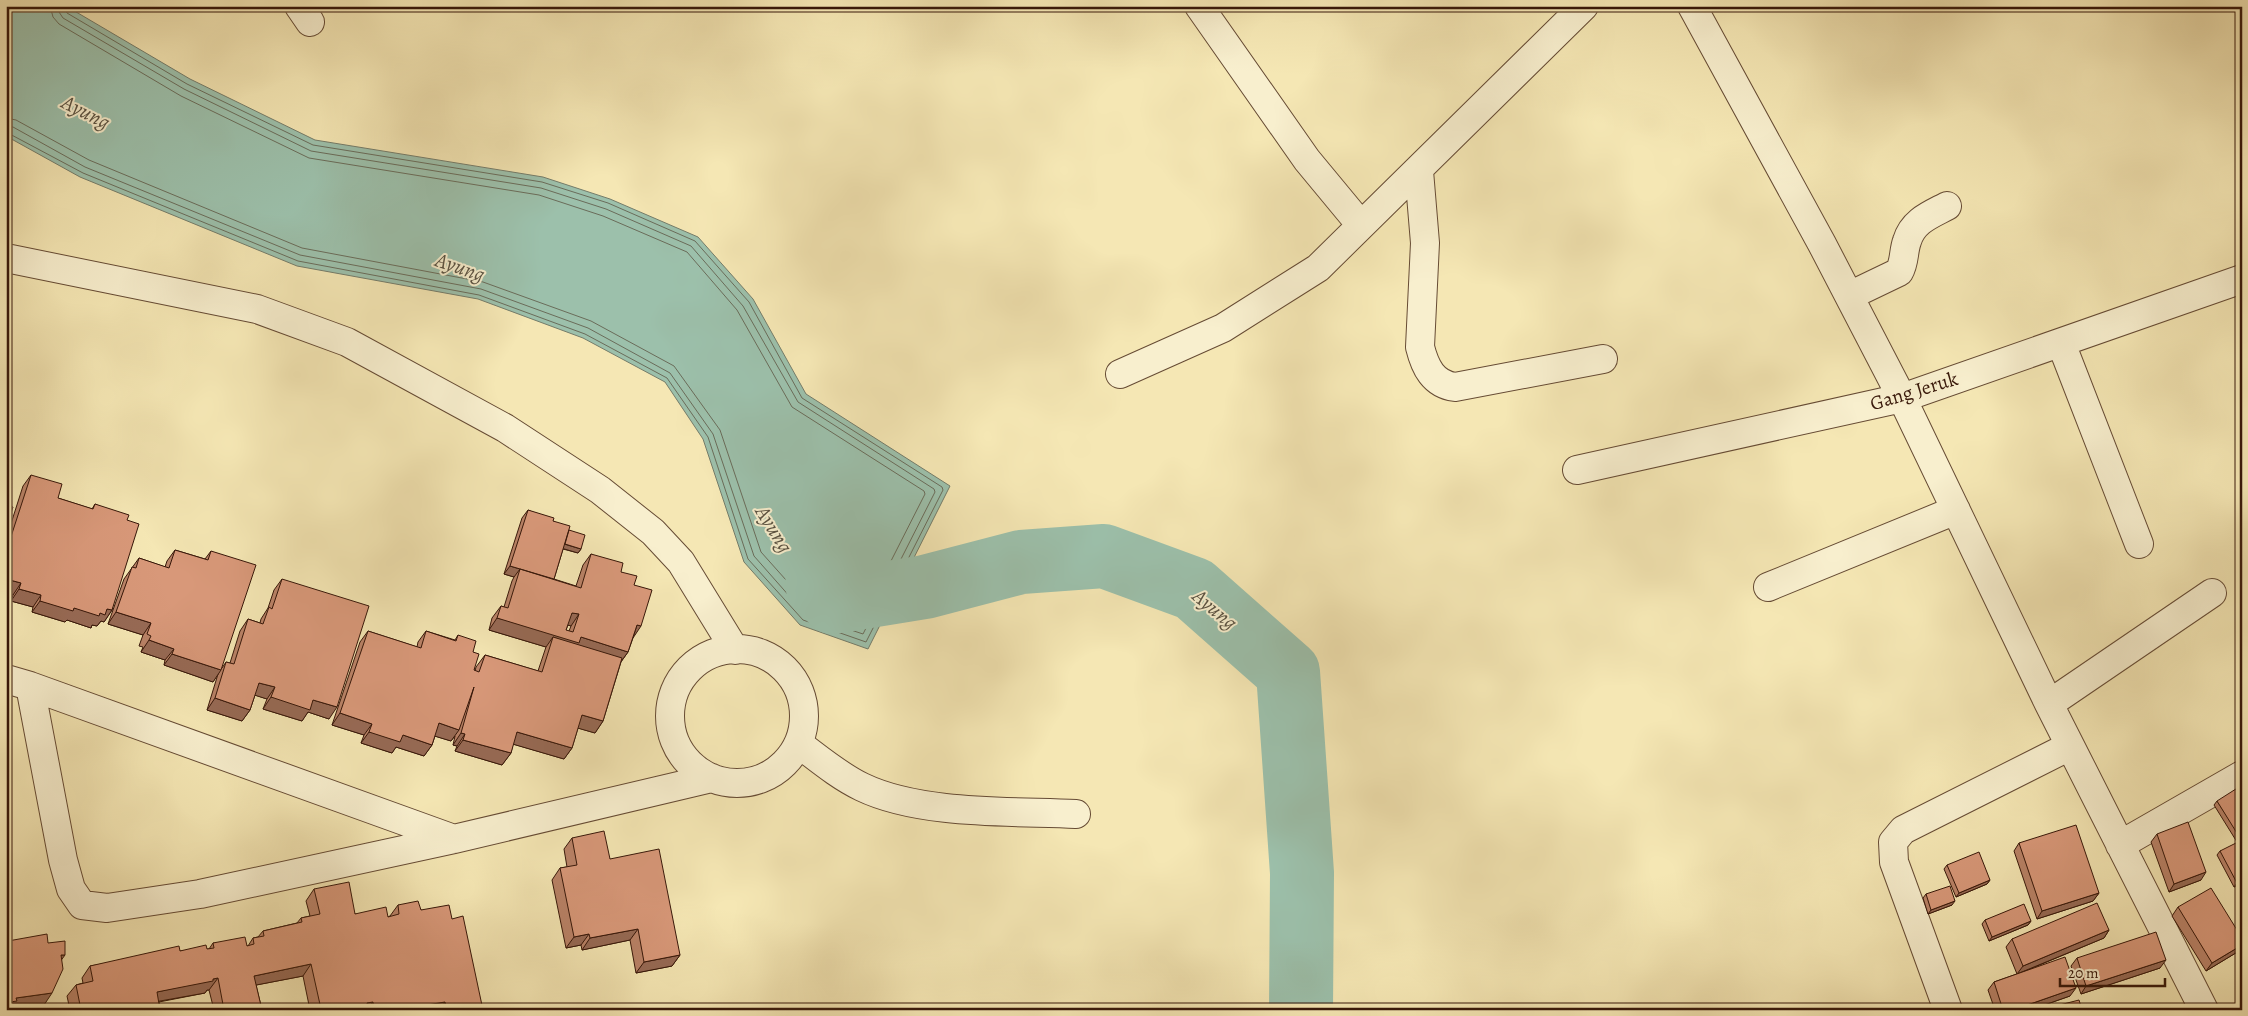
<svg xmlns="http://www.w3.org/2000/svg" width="2248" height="1016" font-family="Alegreya,serif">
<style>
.water{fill:#9cc0ab;stroke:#747c6a}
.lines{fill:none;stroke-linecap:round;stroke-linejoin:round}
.shore{stroke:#6a6c5a;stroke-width:1}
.river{stroke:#9cc0ab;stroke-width:64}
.minor-casing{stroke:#664b34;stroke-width:30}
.minor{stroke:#f8efce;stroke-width:28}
.wall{fill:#ba8368;stroke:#371709;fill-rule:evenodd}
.shaded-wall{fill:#976a55;stroke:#371709}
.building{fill:#d89879;stroke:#371709;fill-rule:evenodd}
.labels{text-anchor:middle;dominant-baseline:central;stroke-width:4;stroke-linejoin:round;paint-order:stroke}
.street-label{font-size:20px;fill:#371709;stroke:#f8efce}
.water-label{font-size:21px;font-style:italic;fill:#5a5242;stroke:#f8efce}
</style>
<rect width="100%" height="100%" fill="#f5e7b4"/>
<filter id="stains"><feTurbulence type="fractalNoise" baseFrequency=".004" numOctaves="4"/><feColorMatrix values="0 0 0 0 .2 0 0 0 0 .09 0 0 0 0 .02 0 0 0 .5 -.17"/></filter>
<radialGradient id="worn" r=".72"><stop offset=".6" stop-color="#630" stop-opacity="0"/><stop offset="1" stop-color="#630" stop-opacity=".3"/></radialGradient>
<path class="water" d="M 6,6 L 66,6 L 190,79 L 315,140 L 543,177 L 610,199 L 698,237 L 753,299 L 806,394 L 950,486 L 868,649 L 800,625 L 744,562 L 703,439 L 665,382 L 583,338 L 478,299 L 297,266 L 80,177 L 6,136 Z"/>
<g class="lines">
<path class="shore" d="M 6,118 L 16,120 L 89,160 L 302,248 L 483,282 L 591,321 L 674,366 L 720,430 L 761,552 L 811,608 L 859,624 L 925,494 L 924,491 L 792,407 L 737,310 L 687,252 L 603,216 L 539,195 L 309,158 L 181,96 L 59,24 L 53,17 L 50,6
M 6,126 L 13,127 L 85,167 L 300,255 L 481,289 L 588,328 L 670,373 L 713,434 L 754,556 L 806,615 L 863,634 L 935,492 L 934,489 L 798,402 L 743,306 L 691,246 L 606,209 L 541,188 L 311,151 L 184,89 L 63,18 L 59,12 L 58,6
M 6,132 L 83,173 L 298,261 L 479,295 L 585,334 L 667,378 L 708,437 L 748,559 L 803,620 L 866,642 L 943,490 L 942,487 L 802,398 L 749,302 L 695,241 L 608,203 L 542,182 L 313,145 L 187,84 L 67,13 L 64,6"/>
<path class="river" d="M 817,584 L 833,602 L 925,587 L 1021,562 L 1104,556 L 1194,589 L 1288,672 L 1302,873 L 1301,1010"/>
<g class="minor-casing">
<path id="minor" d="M 299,6 L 310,22
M 1199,6 L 1307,160 L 1360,224
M 1692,6 L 1822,244 L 1902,398 L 2049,704 L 2204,1010
M 1419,171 L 1425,243 L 1420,347 C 1425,367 1433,384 1455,387 L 1603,359
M 6,258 L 257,309 L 347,342 L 505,428 L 600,490 L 653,532 L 681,562 L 735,650
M 1849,296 L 1899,272 C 1905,262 1903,252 1907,241 C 1913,221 1930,215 1947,206
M 2061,343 L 2139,544
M 1120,374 L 1223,328 L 1318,268 L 1584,6
M 1577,470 L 1902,398 L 2242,279
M 1768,587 L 1956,510
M670 716a67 67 0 1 1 134 0a67 67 0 1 1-134 0Z
M 6,679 L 30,686 L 63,860 L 71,889 L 82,905 L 107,908 L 200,894 L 454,839 L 712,778
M 30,686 L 454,839
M 2049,704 L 2212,593
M 799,744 C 819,759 839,776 862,787 C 920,815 1012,811 1076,814
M 2120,845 L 2242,775
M 1948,1010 L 1894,862 L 1893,842 L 1903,830 L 2070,746"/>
</g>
<use href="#minor" class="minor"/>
</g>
<path class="wall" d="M 31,475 L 58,498 L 92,509 L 95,504 L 127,520 L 112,610 L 104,622 L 101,621 L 97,626 L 92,625 L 91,628 L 67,620 L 65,622 L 32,612 L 33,607 L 11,601 L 13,595 L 6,593 L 6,532 L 8,533 L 23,486 Z
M 528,510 L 553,521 L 569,530 L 581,549 L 578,553 L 563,549 L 554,579 L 576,586 L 583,565 L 591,554 L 621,572 L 634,585 L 633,638 L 628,652 L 621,662 L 603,721 L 595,733 L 578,728 L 572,748 L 564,759 L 513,744 L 511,753 L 502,765 L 455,751 L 457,746 L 453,745 L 455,736 L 451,741 L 435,736 L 432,745 L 424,756 L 396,747 L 392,753 L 361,743 L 364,735 L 332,725 L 360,642 L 368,631 L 417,647 L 418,642 L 426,631 L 455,640 L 458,635 L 473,652 L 474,670 L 475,671 L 476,667 L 485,655 L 538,671 L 546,647 L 489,630 L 492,618 L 501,606 L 504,607 L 512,581 L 514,577 L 504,574 L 522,518 ZM 568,625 L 571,626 L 569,631 L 566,630 Z
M 175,550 L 205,559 L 211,551 L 222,668 L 226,662 L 230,663 L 240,631 L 248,619 L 260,623 L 261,619 L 268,608 L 274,590 L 282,579 L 329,719 L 308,712 L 302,721 L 263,709 L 267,699 L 255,695 L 250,710 L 242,721 L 207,710 L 218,674 L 213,682 L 164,665 L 165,660 L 141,652 L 143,647 L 139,646 L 143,635 L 108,624 L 124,579 L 139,558 L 165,567 L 167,561 Z
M 2217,801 L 2242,839 L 2237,842 L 2214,805 Z
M 2157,834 L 2201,880 L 2169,892 L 2151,842 Z
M 572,838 L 610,859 L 680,955 L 672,966 L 636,973 L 630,940 L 582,950 L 581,945 L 566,948 L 552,880 L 560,868 L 567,867 L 564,849 Z
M 2019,843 L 2099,893 L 2093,901 L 2037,919 L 2014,851 Z
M 2242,848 L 2242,883 L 2234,887 L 2217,855 L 2220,851 Z
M 1947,865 L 1990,880 L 1987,884 L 1956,897 L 1944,869 Z
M 314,889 L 355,914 L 388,917 L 390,916 L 398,905 L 421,910 L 452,919 L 483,1010 L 310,1010 L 303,976 L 256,985 L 262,1010 L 214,1010 L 209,990 L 207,990 L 205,993 L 159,1002 L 160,1010 L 70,1010 L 67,996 L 76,985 L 83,983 L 82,978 L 90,966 L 180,951 L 209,949 L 213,943 L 248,946 L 253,938 L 258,937 L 263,931 L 297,923 L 301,918 L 310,916 L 306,901 Z
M 1926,894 L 1952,905 L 1928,914 L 1923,898 Z
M 2178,907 L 2242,938 L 2242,947 L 2239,951 L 2206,971 L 2172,916 Z
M 1985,920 L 2031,921 L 2028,925 L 1989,941 L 1982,924 Z
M 2109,930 L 2104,938 L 2023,972 L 2070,996 L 2030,1010 L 1995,1010 L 1988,990 L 1994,982 L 2017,974 L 2006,947 L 2012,939 Z
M 2077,958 L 2160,968 L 2081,994 L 2071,966 Z"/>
<path class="shaded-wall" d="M 564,544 L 581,549 L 578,553 L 561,548 Z
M 510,566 L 520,569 L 514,577 L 504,574 Z
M 6,579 L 21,583 L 13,595 L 6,593 Z
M 19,589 L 41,595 L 33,607 L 11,601 Z
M 40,601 L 100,613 L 107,609 L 112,610 L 104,622 L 101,621 L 97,626 L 92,625 L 91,628 L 67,620 L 65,622 L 32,612 Z
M 116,612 L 151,623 L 143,635 L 108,624 Z
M 572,613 L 579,614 L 571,626 L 564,624 Z
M 497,618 L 581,637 L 628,652 L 620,663 L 553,637 L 546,647 L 489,630 Z
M 637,625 L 641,626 L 633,638 Z
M 149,640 L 174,649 L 165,660 L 141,652 Z
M 172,654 L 221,670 L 213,682 L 164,665 Z
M 259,683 L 275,687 L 267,699 L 251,694 Z
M 271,697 L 313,700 L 337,707 L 329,719 L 308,712 L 302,721 L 263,709 Z
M 215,698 L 250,710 L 242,721 L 207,710 Z
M 340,713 L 372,724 L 364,735 L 332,725 Z
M 582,715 L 603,721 L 595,733 L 574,727 Z
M 439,723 L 459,730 L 451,741 L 431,735 Z
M 369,732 L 403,735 L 432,745 L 424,756 L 396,747 L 392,753 L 361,743 Z
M 517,732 L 572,748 L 564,759 L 509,743 Z
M 461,733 L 465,734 L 457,746 L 453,745 Z
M 463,740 L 511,753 L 502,765 L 455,751 Z
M 2206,872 L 2201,880 L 2169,892 L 2174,884 Z
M 1990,880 L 1987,884 L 1956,897 L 1959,893 Z
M 2242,881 L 2242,883 L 2234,887 L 2237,883 Z
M 2099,893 L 2093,901 L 2037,919 L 2042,911 Z
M 1955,901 L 1952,905 L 1928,914 L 1931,910 Z
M 2031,921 L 2028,925 L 1989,941 L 1992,937 Z
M 638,929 L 630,940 L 582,950 L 590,938 Z
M 2109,930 L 2104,938 L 2017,974 L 2023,966 Z
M 589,934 L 581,945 L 566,948 L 574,937 Z
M 2242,945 L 2242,947 L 2239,951 L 2206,971 L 2212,963 Z
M 61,955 L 65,955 L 57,966 Z
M 680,955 L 672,966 L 636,973 L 644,962 Z
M 2166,960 L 2160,968 L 2081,994 L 2086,986 Z
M 311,964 L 303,976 L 246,987 L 254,976 Z
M 218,978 L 209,990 L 207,990 L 205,993 L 149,1003 L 157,992 Z
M 2076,988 L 2070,996 L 2030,1010 L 2013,1010 Z
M 52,993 L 44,1005 L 11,1009 L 10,1002 L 16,998 Z
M 373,1002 L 367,1010 L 367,1003 Z
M 445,1002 L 440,1010 L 413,1010 L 415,1007 Z"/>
<path class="building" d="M 31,475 L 62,484 L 58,498 L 93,509 L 95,504 L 129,515 L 127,520 L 139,524 L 112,610 L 107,609 L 105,615 L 100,613 L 99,616 L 74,608 L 73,611 L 40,601 L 41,595 L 19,589 L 21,583 L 6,579 L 6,552 Z
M 6,505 L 13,507 L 6,529 Z
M 528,510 L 554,518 L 553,521 L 570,526 L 554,579 L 510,566 Z
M 569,530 L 585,535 L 581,549 L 565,544 Z
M 6,532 L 11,533 L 6,549 Z
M 175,550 L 208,560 L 211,551 L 256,565 L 221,670 L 172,654 L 174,649 L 149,640 L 151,636 L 147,634 L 151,623 L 116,612 L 132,567 L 136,568 L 139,558 L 169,568 Z
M 591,554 L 623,563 L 621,572 L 637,576 L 634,585 L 652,590 L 641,626 L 637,625 L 628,652 L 581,637 L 579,643 L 497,618 L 501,606 L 508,608 L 520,569 L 581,588 ZM 572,613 L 579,614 L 573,632 L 566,630 Z
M 282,579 L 369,606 L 337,707 L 313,700 L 310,710 L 271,697 L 275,687 L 259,683 L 250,710 L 215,698 L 226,662 L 234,664 L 248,619 L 263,624 L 269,607 L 272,609 Z
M 368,631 L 421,648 L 426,631 L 456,641 L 458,635 L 476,641 L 473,652 L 479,654 L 474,670 L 479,672 L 485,655 L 542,672 L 553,637 L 622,658 L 603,721 L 582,715 L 572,748 L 517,732 L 511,753 L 463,740 L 465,734 L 461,733 L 474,687 L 459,730 L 439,723 L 432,745 L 403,735 L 400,742 L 369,732 L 372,724 L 340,713 Z
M 2239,787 L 2242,791 L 2242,837 L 2240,838 L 2217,801 Z
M 2188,822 L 2206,872 L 2174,884 L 2157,834 Z
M 2076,825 L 2099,893 L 2042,911 L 2019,843 Z
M 604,831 L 610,859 L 659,849 L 680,955 L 644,962 L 638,929 L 590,938 L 589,934 L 574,937 L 560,868 L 577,865 L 572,838 Z
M 2238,842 L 2242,848 L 2242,881 L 2237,883 L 2220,851 Z
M 1979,852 L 1990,880 L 1959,893 L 1947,865 Z
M 349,882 L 355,914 L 386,907 L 388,917 L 399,914 L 398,905 L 418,901 L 421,910 L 449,905 L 452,919 L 463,916 L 483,1010 L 447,1010 L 445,1002 L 415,1007 L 415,1010 L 374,1010 L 373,1002 L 367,1003 L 368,1010 L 317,1010 L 321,1009 L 311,964 L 254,976 L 262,1010 L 224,1010 L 218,978 L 213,979 L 213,981 L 157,992 L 160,1010 L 81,1010 L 76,985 L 93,981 L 90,966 L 179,946 L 180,951 L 206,945 L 207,949 L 214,948 L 213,943 L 245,937 L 247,946 L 254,944 L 253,938 L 264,936 L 263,931 L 302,922 L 301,918 L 320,914 L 314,889 Z
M 1950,886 L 1955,901 L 1931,910 L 1926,894 Z
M 2211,888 L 2242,938 L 2242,945 L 2212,963 L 2178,907 Z
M 2097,903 L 2109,930 L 2023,966 L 2012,939 Z
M 2024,904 L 2031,921 L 1992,937 L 1985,920 Z
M 6,931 L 8,941 L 47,934 L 48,943 L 65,941 L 65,955 L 61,955 L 63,969 L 52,993 L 16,998 L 17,1001 L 10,1002 L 11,1010 L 6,1010 Z
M 2156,932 L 2166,960 L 2086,986 L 2077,958 Z
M 2065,957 L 2076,988 L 2013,1010 L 2003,1010 L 1994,982 Z
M 2079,1000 L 2082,1010 L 2040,1010 Z"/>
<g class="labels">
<g class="street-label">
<text transform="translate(1914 391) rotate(-17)">Gang Jeruk</text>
</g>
<g class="water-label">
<text transform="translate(86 112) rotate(27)">Ayung</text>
<text transform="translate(460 267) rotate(19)">Ayung</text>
<text transform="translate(774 529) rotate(58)">Ayung</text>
<text transform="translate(1215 609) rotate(40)">Ayung</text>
</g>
</g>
<rect width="2248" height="1016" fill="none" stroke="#f5e7b4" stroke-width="25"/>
<rect x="8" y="8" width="2233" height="1001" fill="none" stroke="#371709" stroke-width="2.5"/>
<rect x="12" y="12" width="2223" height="991" fill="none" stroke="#371709"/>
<path d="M2060 978v8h105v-8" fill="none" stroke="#371709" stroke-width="2.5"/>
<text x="2068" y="978" font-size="15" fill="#371709" stroke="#f8efce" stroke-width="4" paint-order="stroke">20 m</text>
<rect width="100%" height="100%" filter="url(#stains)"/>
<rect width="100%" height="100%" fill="url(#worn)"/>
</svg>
